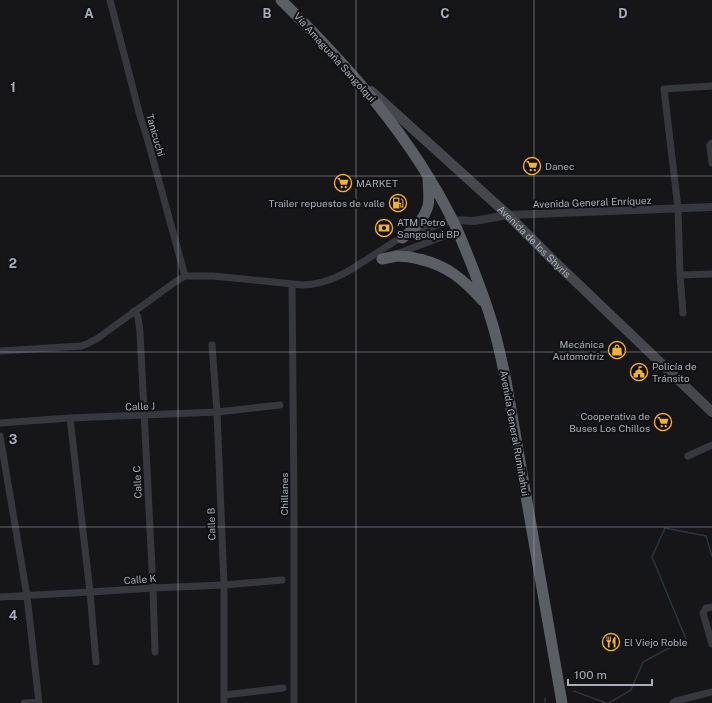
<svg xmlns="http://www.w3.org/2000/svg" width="712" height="703" font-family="'Public Sans',sans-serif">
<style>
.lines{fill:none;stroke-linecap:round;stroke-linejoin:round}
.stream{stroke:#2c353c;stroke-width:1.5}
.minor{stroke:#37383d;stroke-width:7}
.tertiary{stroke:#37383d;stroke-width:8}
.secondary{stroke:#45474d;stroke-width:10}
.trunk{stroke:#5b5e65;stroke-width:11}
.grid{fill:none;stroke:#a8adb8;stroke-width:1;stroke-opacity:0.55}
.labels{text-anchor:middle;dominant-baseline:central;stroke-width:4;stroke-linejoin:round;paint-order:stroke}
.street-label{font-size:10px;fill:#a8adb8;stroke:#111113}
.poi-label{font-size:10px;fill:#a8adb8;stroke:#111113;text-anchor:start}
.grid-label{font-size:13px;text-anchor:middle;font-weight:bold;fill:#a8adb8;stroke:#111113;stroke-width:4;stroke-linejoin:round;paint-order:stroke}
</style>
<rect width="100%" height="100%" fill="#161618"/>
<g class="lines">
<path class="stream" d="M 574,691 L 606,703
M 545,698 L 545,703
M 609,703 L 631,690 L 643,662 L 686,639 L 652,557 L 665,528 L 706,536 L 712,556"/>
<path class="minor" d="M 110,0 L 140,116 L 146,134 L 185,276
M 712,143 L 710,145 L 710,147 L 712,163
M 396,254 L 458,231
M 680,275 L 712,274
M 292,284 L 294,501 L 294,703
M 134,311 L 138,317 L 140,332 L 153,588 L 155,652
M 683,313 L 680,275 L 678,208 L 664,89 L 712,86
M 212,345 L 217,412 L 224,585 L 224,703
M 0,351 L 81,346 L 87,344 L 98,338 L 175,282 L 185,276 L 213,276 L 303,285 C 341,284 369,255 401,238 C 407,235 415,234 421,231 C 432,227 442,223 453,220
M 70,418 L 90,592 L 96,662
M 0,423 L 70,418 L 217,412 L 280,405
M 0,436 L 27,596 L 39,703
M 688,456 L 712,445
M 0,597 L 90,592 L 153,588 L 224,585 L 282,580
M 712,607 L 706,608 L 703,613 L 712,644
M 224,695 L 283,688
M 24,703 L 39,702
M 673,703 L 676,701 L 712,692"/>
<path class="tertiary" d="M 453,220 L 474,221 L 508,215 L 712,207"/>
<path class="secondary" id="s1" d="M 371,91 L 508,215 L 553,260 L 712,412"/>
<path class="trunk" d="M 281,0 C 348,66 411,136 453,221 C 460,235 466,251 472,266 C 481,289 490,313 496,337 C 500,352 503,367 506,381 L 562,703
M 402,238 C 413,231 424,219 428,206 C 430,198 428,187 428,178
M 382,259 C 387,258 392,257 397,256 C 405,256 412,257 419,259 C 447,265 464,280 483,301"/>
</g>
<path class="grid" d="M 178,0 L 178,703M 356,0 L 356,703M 534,0 L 534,703M 0,176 L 712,176M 0,352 L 712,352M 0,527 L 712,527"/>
<defs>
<g id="supermarket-ring" transform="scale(0.9)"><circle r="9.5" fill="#111113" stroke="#f2b134" stroke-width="1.5"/><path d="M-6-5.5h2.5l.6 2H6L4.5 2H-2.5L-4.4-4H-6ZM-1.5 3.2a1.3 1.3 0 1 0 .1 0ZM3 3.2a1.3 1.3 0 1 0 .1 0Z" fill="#f2b134"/></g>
<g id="fuel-ring" transform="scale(0.9)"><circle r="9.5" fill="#111113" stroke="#f2b134" stroke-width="1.5"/><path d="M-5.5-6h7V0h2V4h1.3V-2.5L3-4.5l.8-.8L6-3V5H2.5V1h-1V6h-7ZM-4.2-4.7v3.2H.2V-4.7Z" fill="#f2b134"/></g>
<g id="bank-ring" transform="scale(0.9)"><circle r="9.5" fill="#111113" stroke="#f2b134" stroke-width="1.5"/><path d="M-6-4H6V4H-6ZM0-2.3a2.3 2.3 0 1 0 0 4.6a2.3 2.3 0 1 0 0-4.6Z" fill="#f2b134"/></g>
<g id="shop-ring" transform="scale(0.9)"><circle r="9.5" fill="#111113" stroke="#f2b134" stroke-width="1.5"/><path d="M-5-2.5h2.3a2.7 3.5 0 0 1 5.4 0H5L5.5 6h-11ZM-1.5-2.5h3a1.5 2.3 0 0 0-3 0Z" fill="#f2b134"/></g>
<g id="civic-ring" transform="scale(0.9)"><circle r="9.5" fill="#111113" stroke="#f2b134" stroke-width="1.5"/><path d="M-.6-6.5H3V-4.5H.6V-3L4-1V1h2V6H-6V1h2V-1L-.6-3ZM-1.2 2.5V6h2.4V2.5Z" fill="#f2b134"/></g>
<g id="restaurant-ring" transform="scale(0.9)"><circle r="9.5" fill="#111113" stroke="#f2b134" stroke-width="1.5"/><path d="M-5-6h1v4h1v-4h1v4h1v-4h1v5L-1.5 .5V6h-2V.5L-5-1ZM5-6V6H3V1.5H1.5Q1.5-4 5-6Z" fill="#f2b134"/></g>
</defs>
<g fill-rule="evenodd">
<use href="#supermarket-ring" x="532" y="166"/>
<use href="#supermarket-ring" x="343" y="183"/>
<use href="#fuel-ring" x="398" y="203"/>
<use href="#bank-ring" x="384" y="228"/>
<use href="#shop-ring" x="617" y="350"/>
<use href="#civic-ring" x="639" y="372"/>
<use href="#supermarket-ring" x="663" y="422"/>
<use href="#restaurant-ring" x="611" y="642"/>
</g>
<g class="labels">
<g class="street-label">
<text transform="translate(335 57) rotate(48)">Vía Amaguaña Sangolquí</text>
<text transform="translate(156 135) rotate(74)">Tanicuchi</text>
<text transform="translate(592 202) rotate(-2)">Avenida General Enríquez</text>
<text stroke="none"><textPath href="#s1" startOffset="222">Avenida de los Shyris</textPath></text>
<text transform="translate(140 406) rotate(-2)">Calle J</text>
<text transform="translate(515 433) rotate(80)">Avenida General Rumiñahui</text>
<text transform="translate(137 482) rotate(-93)">Calle C</text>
<text transform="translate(284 494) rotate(-90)">Chillanes</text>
<text transform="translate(211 524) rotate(-92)">Calle B</text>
<text transform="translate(140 579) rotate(-4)">Calle K</text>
</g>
<g class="poi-label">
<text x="545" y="166">Danec</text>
<text x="356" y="183">MARKET</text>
<text x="385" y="203" text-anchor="end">Trailer repuestos de valle</text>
<text x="397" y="222">ATM Petro<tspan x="397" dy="12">Sangolqui BP</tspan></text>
<text x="604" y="344" text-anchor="end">Mecánica<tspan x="604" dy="12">Automotriz</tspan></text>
<text x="652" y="366">Policía de<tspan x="652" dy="12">Tránsito</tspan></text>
<text x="650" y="416" text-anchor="end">Cooperativa de<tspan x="650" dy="12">Buses Los Chillos</tspan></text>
<text x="624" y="642">El Viejo Roble</text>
</g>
</g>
<g class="grid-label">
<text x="89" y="18">A</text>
<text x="267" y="18">B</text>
<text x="445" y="18">C</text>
<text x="623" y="18">D</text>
<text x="13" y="92">1</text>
<text x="13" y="268">2</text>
<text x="13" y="444">3</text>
<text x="13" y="620">4</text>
</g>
<path d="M568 679v6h84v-6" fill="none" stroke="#a8adb8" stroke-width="2"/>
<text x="574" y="679" font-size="12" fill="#a8adb8" stroke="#111113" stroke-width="3" paint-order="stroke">100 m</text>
</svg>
